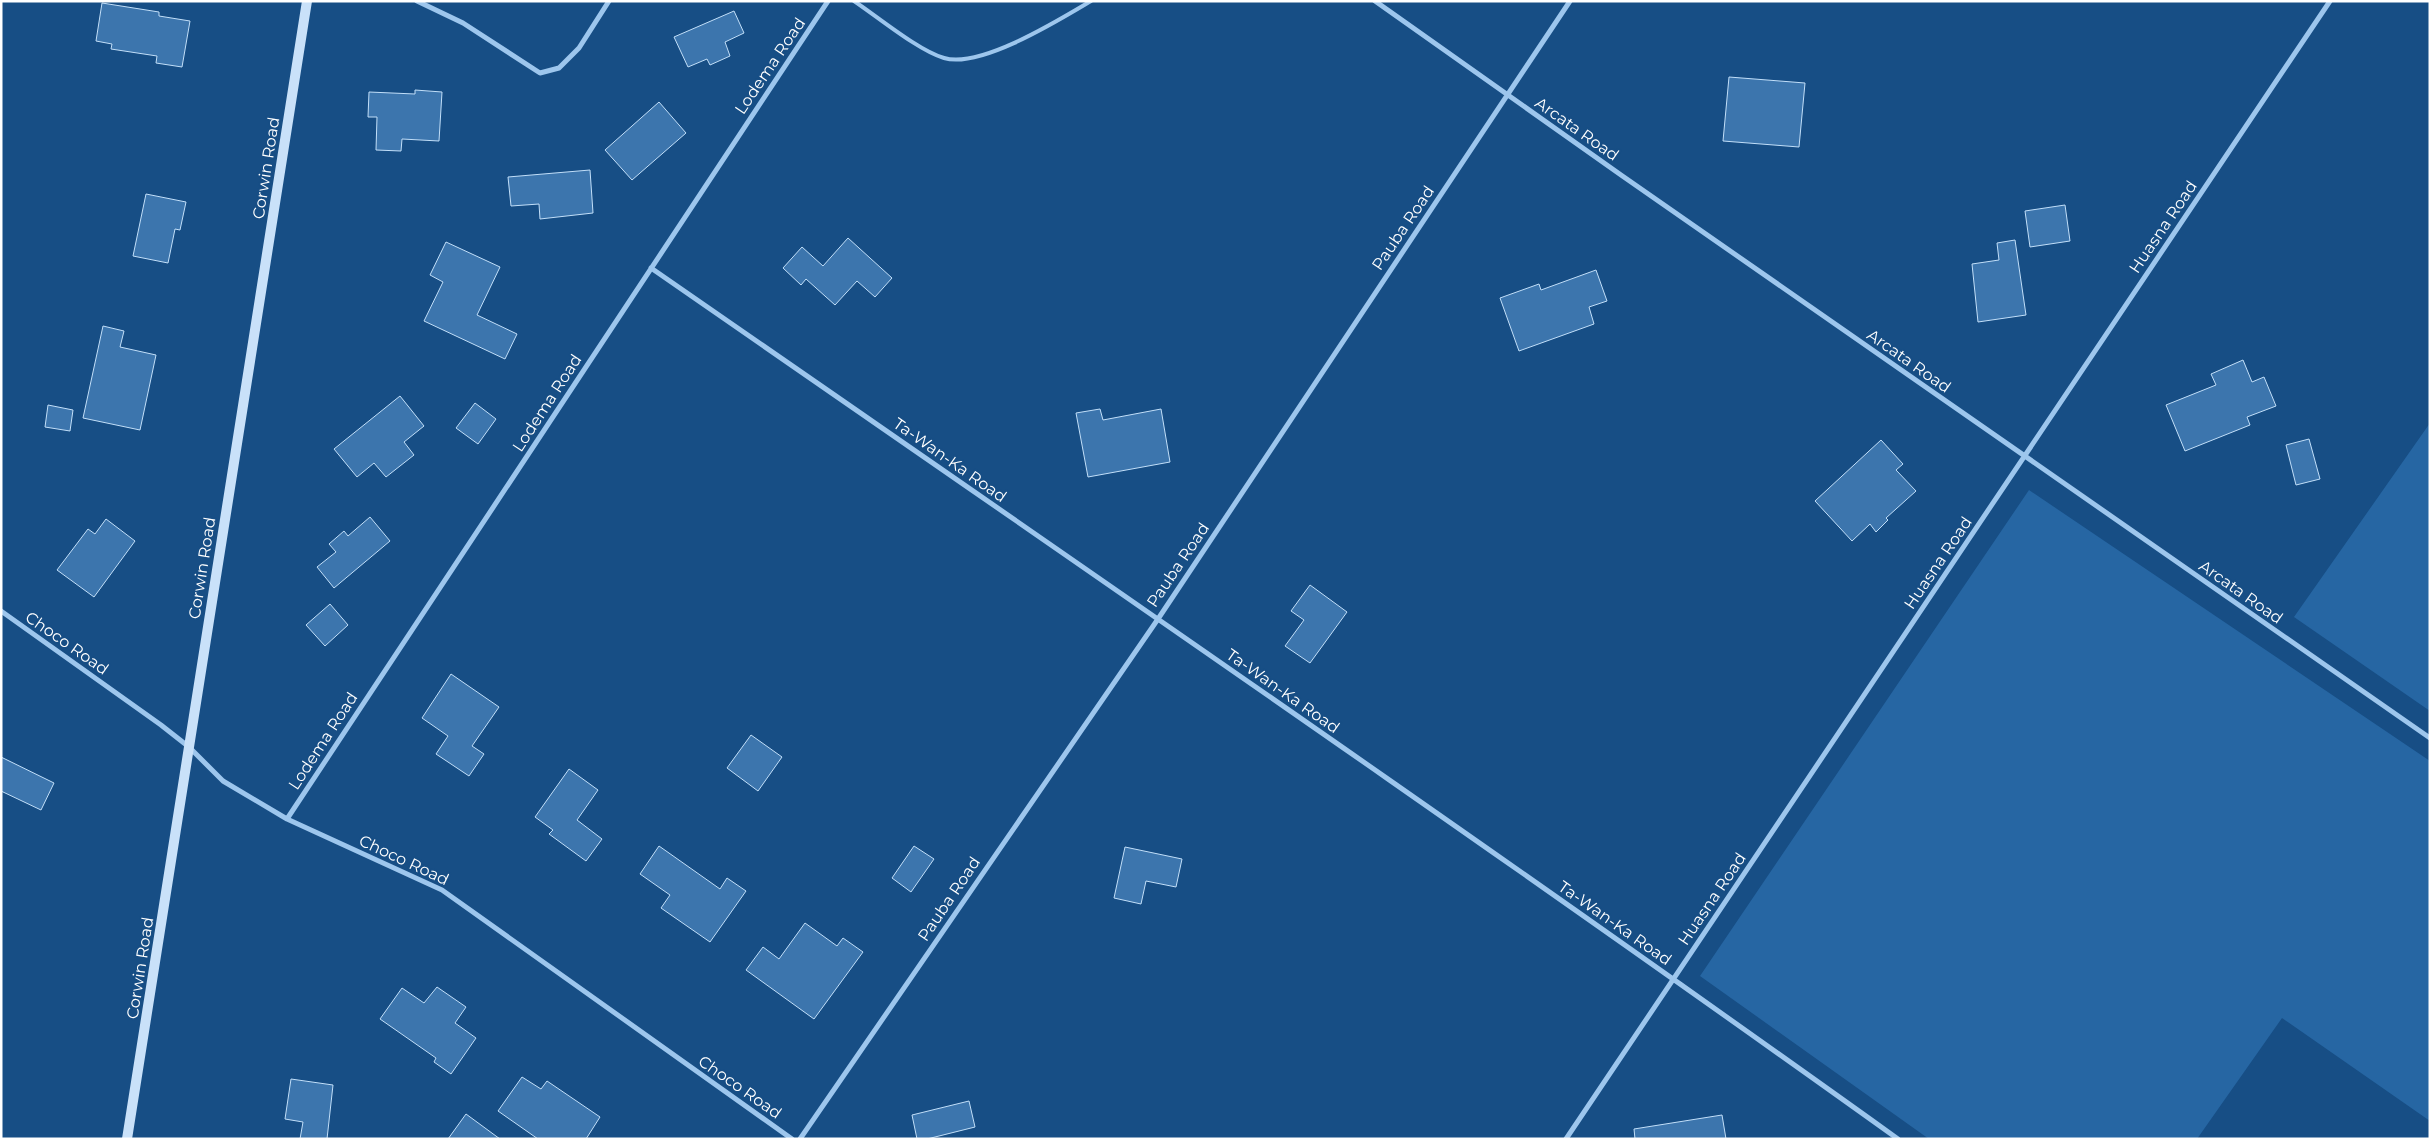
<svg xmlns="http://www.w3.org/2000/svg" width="2431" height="1140" font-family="Montserrat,sans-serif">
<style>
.green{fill:#2666a3}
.building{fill:#3c75ad;stroke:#c2dff9}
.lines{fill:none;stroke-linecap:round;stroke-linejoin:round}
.lane{stroke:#9dc6ed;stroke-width:4}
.street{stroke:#9dc6ed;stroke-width:5}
.secondary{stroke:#c9e1f9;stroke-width:10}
.labels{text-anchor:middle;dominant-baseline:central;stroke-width:4;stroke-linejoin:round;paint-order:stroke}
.street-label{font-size:16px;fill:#fff;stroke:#174e85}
</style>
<rect width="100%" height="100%" fill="#174e85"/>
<path class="green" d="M 2430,423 L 2430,711 L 2294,617 Z
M 2029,490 L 2430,761 L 2430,1121 L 2282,1018 L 2197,1139 L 1929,1139 L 1700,976 Z"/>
<path class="building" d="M 102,3 L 159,12 L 159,16 L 190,21 L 182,67 L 156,63 L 157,56 L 111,49 L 112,44 L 96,41 Z
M 734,11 L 744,33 L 725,42 L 730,56 L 710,65 L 707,59 L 688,67 L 674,37 Z
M 1729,77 L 1805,83 L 1799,147 L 1723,141 Z
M 415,90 L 442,92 L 439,141 L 402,139 L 401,151 L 376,150 L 377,117 L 368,117 L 369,92 L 415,94 Z
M 659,102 L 686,133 L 632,180 L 605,150 Z
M 590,170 L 593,213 L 540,219 L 539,204 L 511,206 L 508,177 Z
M 146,194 L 186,202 L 180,230 L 175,229 L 168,263 L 133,256 Z
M 2065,205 L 2070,241 L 2030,247 L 2025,211 Z
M 848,238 L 892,278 L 875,297 L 857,281 L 835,305 L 806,279 L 801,285 L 783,268 L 802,247 L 823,266 Z
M 2015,240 L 2026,315 L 1978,322 L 1972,264 L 1999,260 L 1997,243 Z
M 446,242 L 500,267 L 477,315 L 517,334 L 505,359 L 424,321 L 443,282 L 430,275 Z
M 1596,270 L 1607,301 L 1589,307 L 1594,324 L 1519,351 L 1500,298 L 1539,284 L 1541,290 Z
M 103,326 L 124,331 L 120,347 L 156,355 L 140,430 L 83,418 Z
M 2243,360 L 2252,382 L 2264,377 L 2276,406 L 2247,417 L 2250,425 L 2185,451 L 2166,405 L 2216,385 L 2211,374 Z
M 400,396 L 424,426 L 404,442 L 414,455 L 386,477 L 374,463 L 357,477 L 334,449 Z
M 475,403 L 496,419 L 478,444 L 456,428 Z
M 48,405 L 73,410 L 70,431 L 45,427 Z
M 1100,409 L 1103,420 L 1161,409 L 1170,462 L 1088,477 L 1076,413 Z
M 2309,439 L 2320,479 L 2296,485 L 2286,445 Z
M 1881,440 L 1903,464 L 1896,470 L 1916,491 L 1886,518 L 1888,520 L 1876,532 L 1870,524 L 1852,541 L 1815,501 Z
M 370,517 L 390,541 L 334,588 L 317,567 L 336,552 L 329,544 L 344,531 L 348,536 Z
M 106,519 L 135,541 L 94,597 L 57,570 L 88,529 L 95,534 Z
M 1310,585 L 1347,612 L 1310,663 L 1285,646 L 1304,620 L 1291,611 Z
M 330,604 L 348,625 L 325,646 L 306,625 Z
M 451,674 L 499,707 L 472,746 L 484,754 L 469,776 L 436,754 L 448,736 L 422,718 Z
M 751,735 L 782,757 L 758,791 L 727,768 Z
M 1,757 L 54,783 L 41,810 L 1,791 Z
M 569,769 L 598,790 L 577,820 L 602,839 L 586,861 L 549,834 L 553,830 L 535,817 Z
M 659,846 L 720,889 L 727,878 L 746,891 L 710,942 L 661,908 L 670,895 L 640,874 Z
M 914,846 L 934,859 L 911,892 L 892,878 Z
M 1125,847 L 1182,859 L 1176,887 L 1146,881 L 1141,904 L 1114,898 Z
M 805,923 L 837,946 L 843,938 L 863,952 L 814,1019 L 746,970 L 763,947 L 779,959 Z
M 437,987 L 466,1007 L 455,1023 L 476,1038 L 451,1074 L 434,1062 L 436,1058 L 380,1019 L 402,988 L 424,1003 Z
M 522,1077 L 541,1089 L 547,1081 L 600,1117 L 586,1139 L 538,1139 L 498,1111 Z
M 291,1079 L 333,1085 L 327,1139 L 300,1139 L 303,1122 L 285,1119 Z
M 969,1101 L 975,1127 L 927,1139 L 917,1139 L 912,1115 Z
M 466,1114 L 500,1139 L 448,1139 Z
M 1722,1115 L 1726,1139 L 1635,1139 L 1634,1129 Z"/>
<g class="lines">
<path class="lane" d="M 854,1 C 878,17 919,51 944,58 C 980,69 1059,20 1091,1"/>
<path class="street" d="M 417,1 L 463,23 L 540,73 L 559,68 L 579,48 L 609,1
M 1375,1 L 1621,175 L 2430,738
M 651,268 C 1068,557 1486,844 1898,1139
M 1,611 L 161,725 L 189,747 L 223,781 L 287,819 L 442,890 L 792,1139
M 287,819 L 828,1
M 800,1139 L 1158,619 L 1570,1
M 1566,1139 L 2330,1"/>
<path class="secondary" d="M 127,1139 L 307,1"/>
</g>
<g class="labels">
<g class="street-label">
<text transform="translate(770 66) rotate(-56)">Lodema Road</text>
<text transform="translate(1577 129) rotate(35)">Arcata Road</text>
<text transform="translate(266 168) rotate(-81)">Corwin Road</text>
<text transform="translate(2163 227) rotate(-56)">Huasna Road</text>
<text transform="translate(1403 228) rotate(-56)">Pauba Road</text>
<text transform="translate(1909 361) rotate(35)">Arcata Road</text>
<text transform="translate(547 403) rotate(-57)">Lodema Road</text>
<text transform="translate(950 460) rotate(35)">Ta-Wan-Ka Road</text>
<text transform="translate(1938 563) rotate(-56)">Huasna Road</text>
<text transform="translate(1178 565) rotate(-56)">Pauba Road</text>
<text transform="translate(202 568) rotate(-81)">Corwin Road</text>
<text transform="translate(2241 592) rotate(35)">Arcata Road</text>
<text transform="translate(67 643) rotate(35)">Choco Road</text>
<text transform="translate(1283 691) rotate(35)">Ta-Wan-Ka Road</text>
<text transform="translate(323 741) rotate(-57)">Lodema Road</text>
<text transform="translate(404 860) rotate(25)">Choco Road</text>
<text transform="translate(949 899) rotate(-56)">Pauba Road</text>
<text transform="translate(1712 899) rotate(-56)">Huasna Road</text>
<text transform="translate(1615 923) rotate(35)">Ta-Wan-Ka Road</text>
<text transform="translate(140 968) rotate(-81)">Corwin Road</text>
<text transform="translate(740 1087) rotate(35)">Choco Road</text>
</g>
</g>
<rect width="2431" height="1140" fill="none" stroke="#ffffff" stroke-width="5"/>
</svg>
